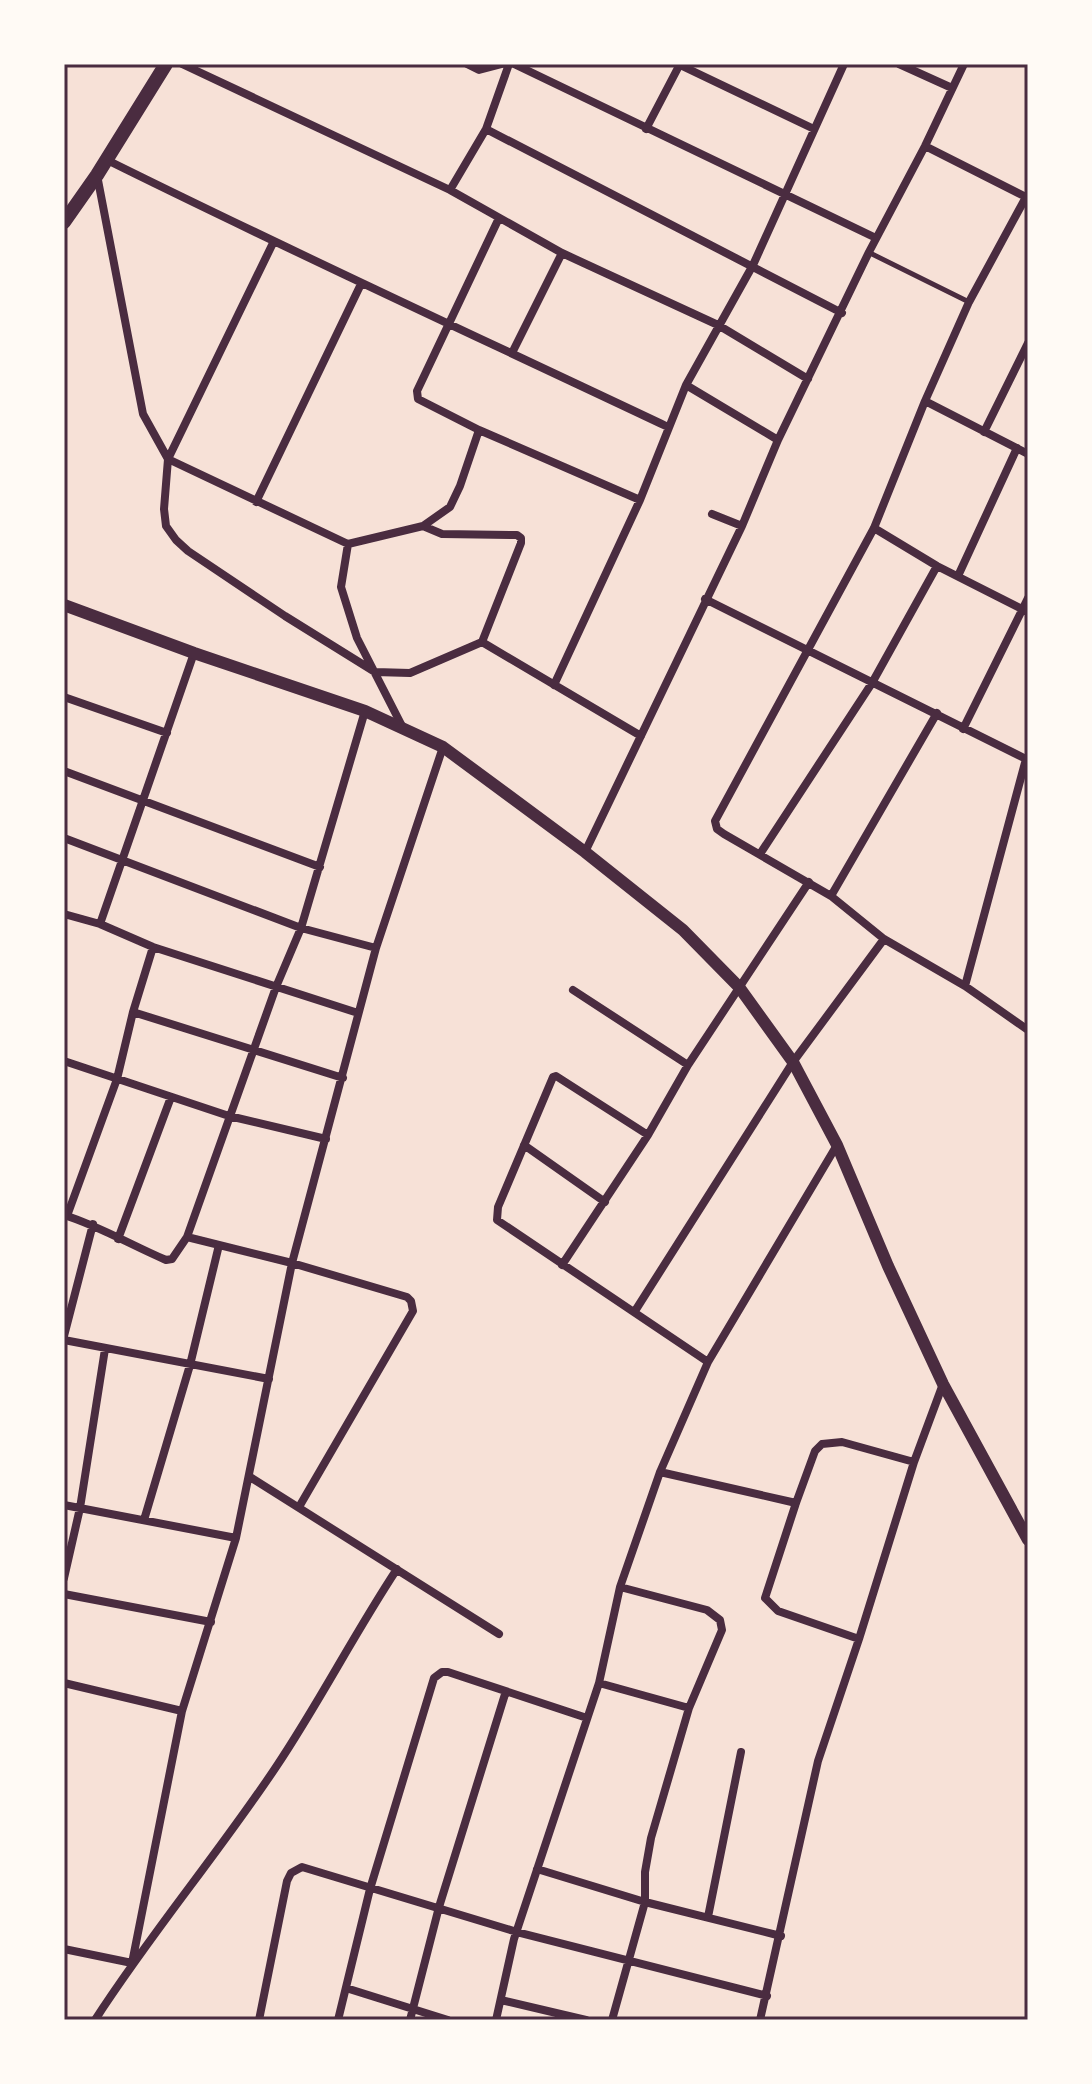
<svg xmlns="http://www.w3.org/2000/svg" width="1092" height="2084" font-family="'Work Sans',sans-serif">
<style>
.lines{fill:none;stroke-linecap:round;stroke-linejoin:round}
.service{stroke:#4a2c40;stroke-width:5}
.minor{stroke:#4a2c40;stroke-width:8}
.tertiary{stroke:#4a2c40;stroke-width:12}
.secondary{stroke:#4a2c40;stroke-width:14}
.neatline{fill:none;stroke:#4a2c40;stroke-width:3}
</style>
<rect width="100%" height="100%" fill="#f7e1d7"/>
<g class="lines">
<path class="service" d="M 870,253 L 969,302"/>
<path class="minor" d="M 182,64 L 450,190 L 562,253 L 718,325 L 808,379
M 467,64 L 479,70 L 502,64
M 514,64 L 876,238
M 899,64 L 952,88
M 680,65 L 814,129
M 486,129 L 842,313
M 646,129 L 680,64
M 925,146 L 1028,198
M 105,159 C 292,252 480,338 668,427
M 97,175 L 143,414 L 168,459 L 348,544 L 423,526 L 450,507 L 460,486 L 479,430
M 450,190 L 486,129 L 509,64
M 1026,197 L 969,302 L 925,401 L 874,528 L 715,821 L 717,829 L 724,834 L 831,896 L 884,939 L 965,986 L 1028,1030
M 499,218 L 417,391 L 418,399 L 479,430 L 640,500
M 273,243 L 168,459 L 164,509 L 166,526 L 176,540 L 188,551 L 285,616 L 375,672 L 410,673 L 482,642 L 521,543 L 521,538 L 517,535 L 442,534 L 423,526
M 512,353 L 562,253
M 686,385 L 778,440
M 925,401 L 1028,454
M 984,432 L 1028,343
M 256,502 L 361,284
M 712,514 L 742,526
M 874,528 L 937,566 L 1028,612
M 348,544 L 341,587 L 357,638 L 402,726
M 958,576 L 1017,448
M 705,599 L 1028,760
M 482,642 L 641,736
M 554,685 L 640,500 L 686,385 L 753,265 L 844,64
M 64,697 L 167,733
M 963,729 L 1028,598
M 64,771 L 320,867
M 64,838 L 301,928 L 376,948
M 585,852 L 742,526 L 778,440 L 869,252 L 925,146 L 964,64
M 760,854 L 872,683 L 937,566
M 831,896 L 937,713
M 64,914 L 100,924 L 153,947 L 358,1013
M 100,924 L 194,653
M 965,986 L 1026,759
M 573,990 L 688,1065
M 133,1012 L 343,1078
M 64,1061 L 229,1116 L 326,1139
M 648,1135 L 556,1076 L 553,1077 L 498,1207 L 497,1220 L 708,1362
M 524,1145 L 605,1202
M 64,1215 C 99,1226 131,1245 166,1260 L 172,1259 L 187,1237 L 292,1263 L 407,1297 L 411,1301 L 413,1311 L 299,1507
M 67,1216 L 117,1079 L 133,1012 L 153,947
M 187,1237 L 276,987 L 301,928 L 365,711
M 118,1239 L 171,1097
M 562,1265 L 648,1135 L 688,1065 L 809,882
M 635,1311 L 793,1062 L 884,939
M 64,1336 L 93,1224
M 64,1340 L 269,1379
M 660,1472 L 796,1503
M 250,1477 L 499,1634
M 64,1505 L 236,1538
M 144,1520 L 190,1365 L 219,1245
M 64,1578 L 80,1508 L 105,1349
M 64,1594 L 211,1622
M 859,1639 L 778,1611 L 765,1598 L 796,1503 L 815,1451 L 822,1444 L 842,1442 L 914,1462
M 64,1683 L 182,1711
M 599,1683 L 689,1708
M 537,1869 L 645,1902 L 781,1936
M 708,1917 L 741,1752
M 64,1949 L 132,1963 L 182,1711 L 236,1538 L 292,1263 L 376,948 L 443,747
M 346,1988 L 448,2020
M 501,2000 L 586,2020
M 95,2020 C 151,1933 218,1854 276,1767 C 319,1703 354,1634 397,1569
M 259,2020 L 287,1881 L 291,1873 L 302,1867 L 517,1932 L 767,1996
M 338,2020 L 370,1889 L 434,1678 L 442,1672 L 448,1672 L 587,1718
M 410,2020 L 439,1907 L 506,1691
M 496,2020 L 514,1939 L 599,1683 L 620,1587 L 660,1472 L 708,1362 L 837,1145
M 612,2020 L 645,1902 L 645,1872 L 651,1838 L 689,1708 L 722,1630 L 720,1620 L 707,1610 L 620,1587
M 760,2020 L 818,1761 L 859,1639 L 914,1462 L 943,1384"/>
<path class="tertiary" d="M 64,605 L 194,653 L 365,711 L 443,747 L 585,852 L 683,930 L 739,987 L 793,1062 L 837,1145 L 888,1266 L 943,1384 L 1028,1540"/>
<path class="secondary" d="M 64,222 L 97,175 L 166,64"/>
</g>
<rect width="1092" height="2084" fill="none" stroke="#fffaf5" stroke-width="132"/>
<rect x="66" y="66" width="960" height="1952" class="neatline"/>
</svg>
